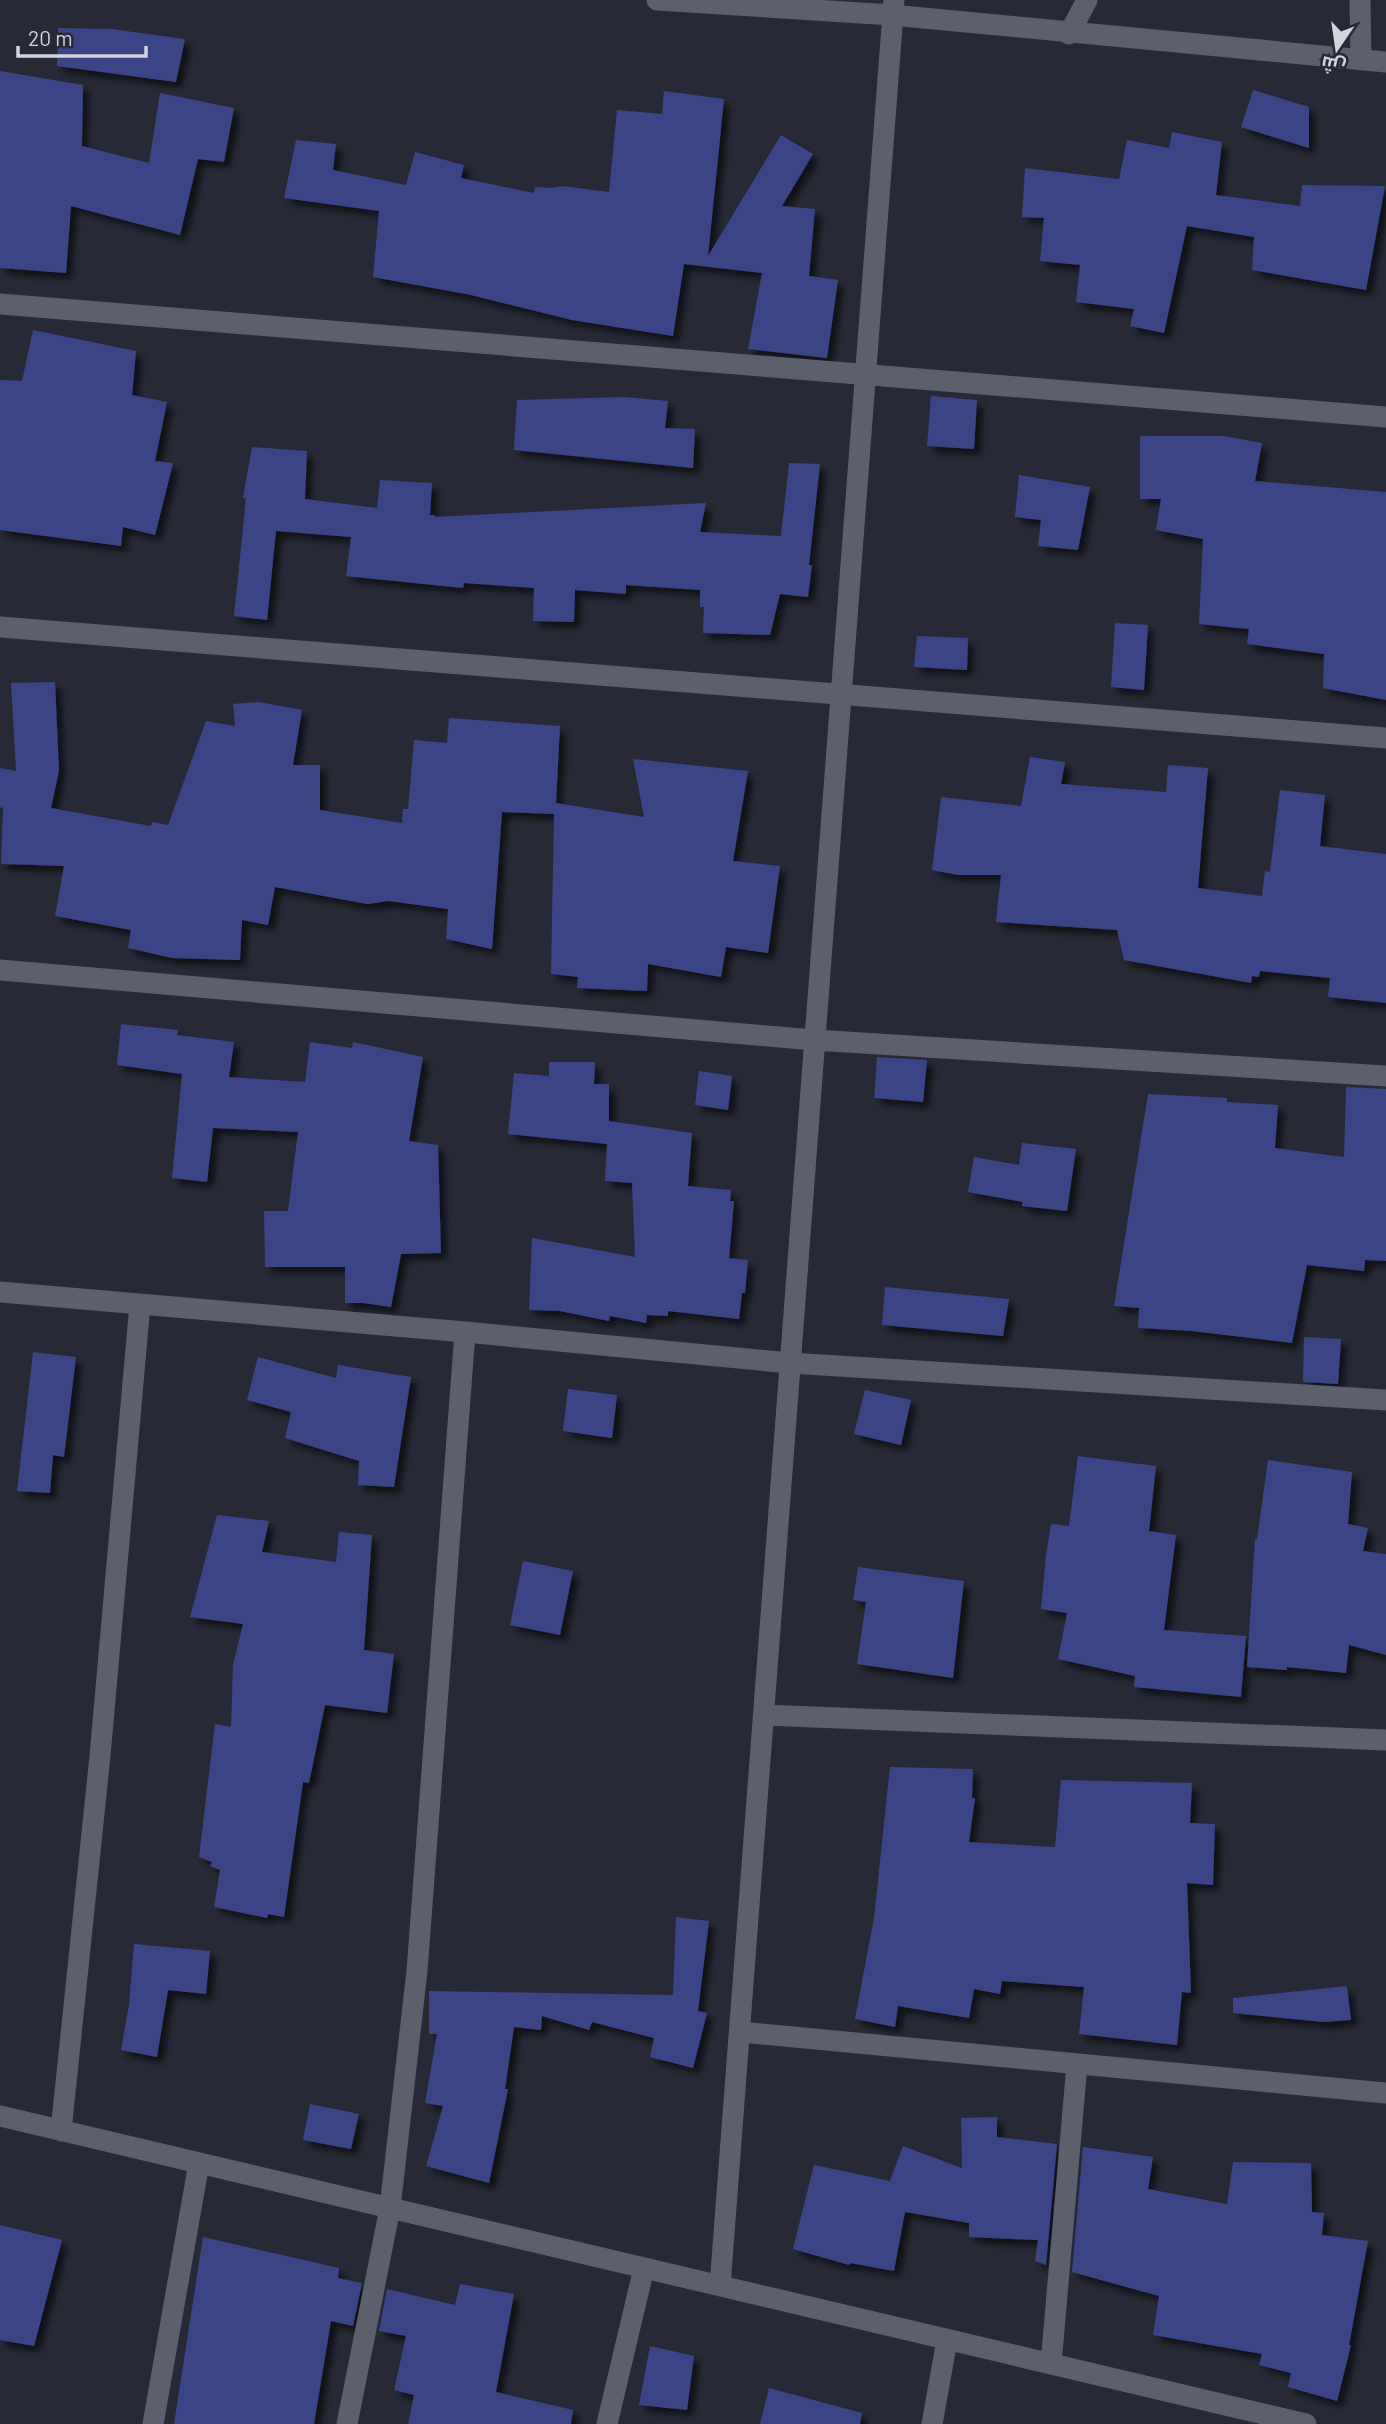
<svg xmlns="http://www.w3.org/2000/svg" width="1386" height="2424" font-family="Barlow,Cairo,sans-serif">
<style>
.building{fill:#3a4585;filter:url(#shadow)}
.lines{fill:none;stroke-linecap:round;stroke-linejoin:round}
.minor{stroke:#5c606d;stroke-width:21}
</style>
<defs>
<filter id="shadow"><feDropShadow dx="6" dy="6" stdDeviation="3.5" flood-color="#0009"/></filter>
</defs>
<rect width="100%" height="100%" fill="#272a36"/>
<path class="building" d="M 58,28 L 111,29 L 185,39 L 176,82 L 57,66 Z
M 0,71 L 83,85 L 82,146 L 149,163 L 160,93 L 234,108 L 224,162 L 198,159 L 180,235 L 71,206 L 66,273 L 0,268 Z
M 1253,90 L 1309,107 L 1309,148 L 1241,127 Z
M 664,91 L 724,99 L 708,256 L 781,135 L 813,154 L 782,206 L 815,209 L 809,276 L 838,280 L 827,358 L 748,349 L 762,273 L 684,264 L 673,336 L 616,327 L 572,320 L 471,295 L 373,277 L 379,211 L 284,198 L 296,140 L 336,144 L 333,170 L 406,185 L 415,152 L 464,165 L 461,178 L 534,193 L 535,187 L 552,188 L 562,186 L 609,192 L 617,110 L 662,114 Z
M 1172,132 L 1222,142 L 1216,195 L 1300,206 L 1302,185 L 1385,186 L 1366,290 L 1252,270 L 1254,237 L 1187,226 L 1164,333 L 1130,326 L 1134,309 L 1076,302 L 1080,265 L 1040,261 L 1044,218 L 1022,217 L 1025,168 L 1119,179 L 1127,140 L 1169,148 Z
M 33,330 L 136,351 L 132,395 L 167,402 L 155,461 L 173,463 L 155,535 L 123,527 L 121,546 L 0,530 L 0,380 L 22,381 Z
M 931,396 L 977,400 L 974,449 L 927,446 Z
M 625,397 L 668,401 L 665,428 L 695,429 L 693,468 L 514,450 L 517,400 Z
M 1140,436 L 1224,436 L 1262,443 L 1255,481 L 1386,492 L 1386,700 L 1323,688 L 1324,654 L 1247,644 L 1249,629 L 1199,624 L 1203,539 L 1156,530 L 1161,499 L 1140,499 Z
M 252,447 L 307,451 L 305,499 L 377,508 L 380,480 L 432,483 L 430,515 L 435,515 L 435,517 L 706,503 L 700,532 L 781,536 L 789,463 L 820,464 L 809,565 L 812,565 L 808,597 L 780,594 L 770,635 L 703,633 L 704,607 L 700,607 L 700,590 L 626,585 L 626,594 L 575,590 L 574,622 L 533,621 L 534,588 L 464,583 L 463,588 L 346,576 L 351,537 L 276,531 L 267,620 L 234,616 L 246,498 L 243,498 Z
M 1019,475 L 1090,487 L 1078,550 L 1038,546 L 1041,520 L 1015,517 Z
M 1115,623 L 1148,625 L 1144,690 L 1111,687 Z
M 917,636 L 968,638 L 967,670 L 914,667 Z
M 55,682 L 59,771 L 51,808 L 151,826 L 152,822 L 168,825 L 206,721 L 235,726 L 233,704 L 259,702 L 302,710 L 293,765 L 320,765 L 320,810 L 402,823 L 403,809 L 408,809 L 414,740 L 447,743 L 449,718 L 560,726 L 556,803 L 644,817 L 633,759 L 748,771 L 733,861 L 780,866 L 768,953 L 726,947 L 721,977 L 648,964 L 647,991 L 577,988 L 578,977 L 551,974 L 554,814 L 502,812 L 492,949 L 446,939 L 448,909 L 389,901 L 367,904 L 275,887 L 268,925 L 242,920 L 240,960 L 172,958 L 128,948 L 131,930 L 55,916 L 64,866 L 1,864 L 3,808 L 0,807 L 0,768 L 16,771 L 11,683 Z
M 1030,757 L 1065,762 L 1061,784 L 1166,792 L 1168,765 L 1208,768 L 1198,888 L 1262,896 L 1265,871 L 1270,872 L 1280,790 L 1325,795 L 1320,846 L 1386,854 L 1386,1003 L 1328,997 L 1330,978 L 1260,971 L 1259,977 L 1252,976 L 1251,983 L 1124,960 L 1117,930 L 996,922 L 1001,875 L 958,875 L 932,870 L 941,797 L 1021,806 Z
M 121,1024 L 178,1030 L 177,1035 L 234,1042 L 229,1077 L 305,1082 L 310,1042 L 352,1048 L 353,1042 L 423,1057 L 409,1141 L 438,1145 L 441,1253 L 401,1254 L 391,1307 L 363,1303 L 345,1303 L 345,1267 L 265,1267 L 264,1211 L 288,1211 L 298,1132 L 213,1128 L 207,1182 L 172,1178 L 182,1074 L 117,1065 Z
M 877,1057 L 927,1060 L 923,1102 L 874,1098 Z
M 549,1062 L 595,1062 L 594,1084 L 609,1084 L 609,1121 L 692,1133 L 688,1186 L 731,1190 L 730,1201 L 734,1201 L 729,1258 L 748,1260 L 745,1293 L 742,1293 L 739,1319 L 668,1311 L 668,1316 L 647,1315 L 646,1323 L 610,1316 L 609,1321 L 560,1311 L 529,1310 L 532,1238 L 635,1257 L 632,1183 L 605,1181 L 607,1144 L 508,1134 L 514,1073 L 549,1076 Z
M 699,1071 L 732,1076 L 728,1110 L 695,1105 Z
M 1346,1087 L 1386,1089 L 1386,1261 L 1365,1260 L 1364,1271 L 1307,1265 L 1292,1343 L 1192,1331 L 1138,1328 L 1139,1308 L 1114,1306 L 1148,1094 L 1227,1098 L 1227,1102 L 1278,1105 L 1275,1148 L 1344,1157 Z
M 1022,1143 L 1076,1149 L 1067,1211 L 1022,1206 L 1023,1202 L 968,1192 L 974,1157 L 1019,1165 Z
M 885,1287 L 1009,1299 L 1003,1336 L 882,1325 Z
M 1304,1337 L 1341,1339 L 1338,1384 L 1303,1382 Z
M 33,1352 L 76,1357 L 64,1457 L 53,1455 L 50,1493 L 17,1491 Z
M 258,1357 L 336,1378 L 338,1365 L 411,1377 L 394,1487 L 358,1485 L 359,1461 L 285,1438 L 291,1412 L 247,1400 Z
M 568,1389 L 617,1395 L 612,1438 L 563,1431 Z
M 865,1390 L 911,1400 L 901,1445 L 854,1434 Z
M 1078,1456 L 1156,1466 L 1149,1531 L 1176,1535 L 1164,1630 L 1246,1636 L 1241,1697 L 1134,1687 L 1135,1676 L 1058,1659 L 1067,1613 L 1041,1609 L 1046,1555 L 1051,1524 L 1069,1526 Z
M 1268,1460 L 1352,1472 L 1348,1524 L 1368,1528 L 1363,1551 L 1386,1554 L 1386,1655 L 1349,1645 L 1346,1673 L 1287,1667 L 1287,1670 L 1247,1667 L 1255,1539 L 1257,1539 Z
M 217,1515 L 269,1521 L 262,1552 L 336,1562 L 339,1532 L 372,1535 L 364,1650 L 394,1654 L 387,1713 L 325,1705 L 309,1783 L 303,1782 L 284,1917 L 268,1914 L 267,1918 L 214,1907 L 220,1870 L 210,1866 L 212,1862 L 199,1857 L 215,1724 L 231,1727 L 233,1665 L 243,1624 L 190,1617 Z
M 523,1561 L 573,1571 L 560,1635 L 510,1625 Z
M 858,1567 L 964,1581 L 953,1678 L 857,1664 L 866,1602 L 853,1600 Z
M 890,1767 L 973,1769 L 972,1798 L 975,1798 L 969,1842 L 1055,1847 L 1061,1780 L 1192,1783 L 1190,1823 L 1215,1824 L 1213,1885 L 1187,1883 L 1191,1993 L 1182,1992 L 1177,2045 L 1079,2034 L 1084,1987 L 1002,1981 L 1000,1994 L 974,1989 L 969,2018 L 898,2006 L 895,2027 L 855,2019 L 874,1918 Z
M 676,1917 L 709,1921 L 698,2011 L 707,2013 L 693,2068 L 650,2057 L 654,2038 L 592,2022 L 589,2030 L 542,2016 L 541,2030 L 514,2027 L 505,2089 L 508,2089 L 489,2183 L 426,2166 L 443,2106 L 425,2103 L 437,2034 L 429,2034 L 429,1991 L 673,1995 Z
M 134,1944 L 210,1951 L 206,1994 L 168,1990 L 157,2057 L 121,2050 L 129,2005 Z
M 1347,1986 L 1351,2020 L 1324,2022 L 1233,2013 L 1233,1998 Z
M 310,2104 L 359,2114 L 351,2149 L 303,2140 Z
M 997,2117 L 997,2137 L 1057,2144 L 1046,2265 L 1035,2261 L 1038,2240 L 969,2237 L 969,2223 L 905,2212 L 894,2271 L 850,2263 L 849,2265 L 793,2249 L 814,2165 L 890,2181 L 903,2146 L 962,2168 L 961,2118 Z
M 1083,2147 L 1153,2157 L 1148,2189 L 1227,2204 L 1233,2162 L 1311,2163 L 1312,2212 L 1324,2213 L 1322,2235 L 1368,2241 L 1349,2345 L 1351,2345 L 1337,2401 L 1288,2387 L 1291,2373 L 1259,2365 L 1262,2354 L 1153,2335 L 1159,2296 L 1072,2272 Z
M 0,2225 L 62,2240 L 34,2346 L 0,2340 Z
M 203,2237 L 339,2268 L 338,2278 L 362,2283 L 353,2326 L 331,2321 L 314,2424 L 174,2424 Z
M 460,2284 L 514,2294 L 496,2392 L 573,2410 L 571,2424 L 408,2424 L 414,2395 L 394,2390 L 406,2336 L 379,2331 L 387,2289 L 455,2305 Z
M 650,2346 L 694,2356 L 687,2410 L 639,2405 Z
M 769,2388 L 862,2413 L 860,2424 L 760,2424 Z"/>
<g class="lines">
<path class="minor" d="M 657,0 L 892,15 L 1386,62
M 1360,0 L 1361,60
M 1069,34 L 1087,0
M 0,304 L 1386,417
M 0,627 L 1386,738
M 0,970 L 814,1040 L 1386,1076
M 0,1292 L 465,1332 L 790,1363 L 1386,1400
M 764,1715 L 1386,1740
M 740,2032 L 1386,2093
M 0,2116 L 1306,2424
M 61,2131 L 100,1756 L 140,1304
M 720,2286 L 894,0
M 1051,2364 L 1077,2064
M 153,2424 L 199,2163
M 347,2424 L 390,2208 L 417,1971 L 465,1332
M 607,2424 L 644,2268
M 932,2424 L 947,2340"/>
</g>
<g transform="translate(1337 49) rotate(193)" stroke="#272a36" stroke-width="5" paint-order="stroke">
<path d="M0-5L12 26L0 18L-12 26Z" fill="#d3d5dd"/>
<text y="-10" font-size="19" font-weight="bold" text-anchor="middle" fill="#d3d5dd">ش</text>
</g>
<path d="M18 46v10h128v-10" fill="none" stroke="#d3d5dd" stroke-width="3.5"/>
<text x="28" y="46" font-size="21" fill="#d3d5dd" stroke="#272a36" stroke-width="5" paint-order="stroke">20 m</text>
</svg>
